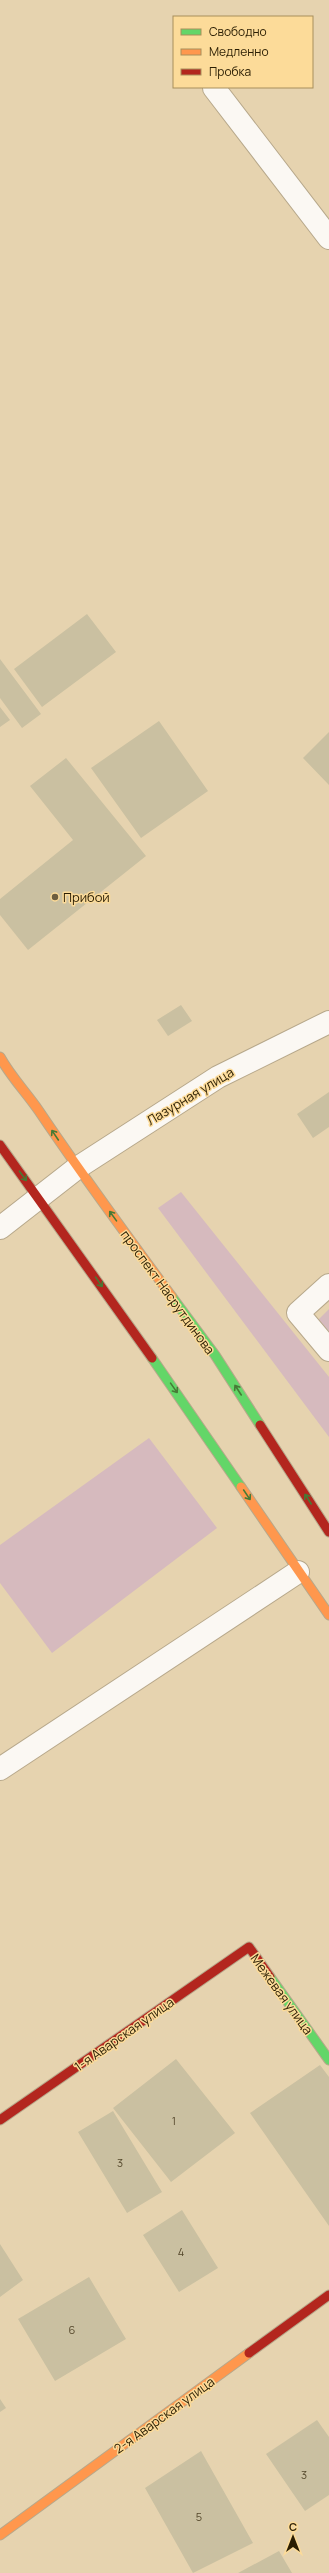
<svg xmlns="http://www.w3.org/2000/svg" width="329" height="2573" font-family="Manrope,sans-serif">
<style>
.green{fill:#d6babe}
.building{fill:#cac0a1}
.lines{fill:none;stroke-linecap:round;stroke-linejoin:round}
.lane-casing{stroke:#b7a88b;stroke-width:24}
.street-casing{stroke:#b7a88b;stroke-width:24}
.fast-casing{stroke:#b7a88b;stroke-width:11}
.slow-casing{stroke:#b7a88b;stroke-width:11}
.jam-casing{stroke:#b7a88b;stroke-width:11}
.lane{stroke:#fbf8f3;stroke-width:22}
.street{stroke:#fbf8f3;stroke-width:22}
.fast{stroke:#63d668;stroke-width:9}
.slow{stroke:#ff974d;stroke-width:9}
.jam{stroke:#b3261e;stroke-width:9}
.oneway{stroke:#477a36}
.poi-dot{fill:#6c5d3f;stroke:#fcdb99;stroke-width:1.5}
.labels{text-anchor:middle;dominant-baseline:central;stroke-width:3;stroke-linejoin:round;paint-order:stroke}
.number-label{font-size:11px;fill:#54472b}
.poi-label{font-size:13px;fill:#2b1e03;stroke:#fcdb99;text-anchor:start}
.street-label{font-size:13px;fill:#2b1e03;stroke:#fcdb99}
</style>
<rect width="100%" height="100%" fill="#e6d3af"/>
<path class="green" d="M 181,1192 L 329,1377 L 329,1437 L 158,1208 Z
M 329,1309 L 329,1335 L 317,1321 Z
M 149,1438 L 217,1528 L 52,1653 L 0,1583 L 0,1545 Z"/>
<path class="building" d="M 87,614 L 116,652 L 42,707 L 14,669 Z
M 0,659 L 41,714 L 22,728 L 0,698 Z
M 0,707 L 10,720 L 0,727 Z
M 159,721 L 208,791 L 141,838 L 91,768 Z
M 329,732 L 329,785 L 303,758 Z
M 66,758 L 146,856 L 28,950 L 0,915 L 0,899 L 73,840 L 30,786 Z
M 181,1005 L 192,1021 L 168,1036 L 157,1020 Z
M 329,1092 L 329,1127 L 313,1138 L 297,1114 Z
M 176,2059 L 235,2133 L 171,2182 L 113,2108 Z
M 320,2065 L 329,2077 L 329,2226 L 250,2113 Z
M 113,2111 L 162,2192 L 127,2213 L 78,2132 Z
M 182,2210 L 218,2268 L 179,2292 L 143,2235 Z
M 0,2244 L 23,2280 L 0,2297 Z
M 89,2277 L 126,2339 L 55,2381 L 18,2319 Z
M 0,2399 L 6,2408 L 0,2412 Z
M 317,2420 L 329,2437 L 329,2495 L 305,2511 L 266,2454 Z
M 201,2451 L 253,2543 L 193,2573 L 145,2488 Z
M 279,2551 L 292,2573 L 238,2573 Z"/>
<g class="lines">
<g class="lane-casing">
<path id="lane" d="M 214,88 L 329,238
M 329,1285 L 298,1313 L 329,1350
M 0,1769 L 298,1572"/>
</g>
<g class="street-casing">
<path id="street" d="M 0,1228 L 77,1168 L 218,1077 L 329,1022"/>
</g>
<g class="fast-casing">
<path id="fast" d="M 172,1297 L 215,1355 L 260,1425
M 152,1358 L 241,1487
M 270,1977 L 329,2060"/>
</g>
<g class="slow-casing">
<path id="slow" d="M 0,1057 C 11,1077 26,1092 39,1111 C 82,1175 127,1236 172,1297
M 241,1487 L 329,1615
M 0,2535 L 249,2353"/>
</g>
<g class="jam-casing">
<path id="jam" d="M 0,1145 L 152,1358
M 260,1425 L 329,1532
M 0,2120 L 249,1947 L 270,1977
M 249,2353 L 329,2295"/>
</g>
<use href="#lane" class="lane"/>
<use href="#street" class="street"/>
<use href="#fast" class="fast"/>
<use href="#slow" class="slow"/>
<use href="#jam" class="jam"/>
</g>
<defs><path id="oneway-shaft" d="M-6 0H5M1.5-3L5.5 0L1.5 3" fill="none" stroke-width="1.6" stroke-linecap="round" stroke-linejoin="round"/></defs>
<g class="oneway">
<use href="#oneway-shaft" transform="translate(55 1135) rotate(-124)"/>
<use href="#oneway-shaft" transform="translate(23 1176) rotate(53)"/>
<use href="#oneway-shaft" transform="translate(113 1216) rotate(-126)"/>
<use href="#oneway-shaft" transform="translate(99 1282) rotate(55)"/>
<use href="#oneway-shaft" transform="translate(174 1388) rotate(55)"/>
<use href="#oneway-shaft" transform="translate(238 1390) rotate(-123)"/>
<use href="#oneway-shaft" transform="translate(247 1495) rotate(56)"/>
<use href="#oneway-shaft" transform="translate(308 1499) rotate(-123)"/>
</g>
<circle class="poi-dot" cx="55" cy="897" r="4"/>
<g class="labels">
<g class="number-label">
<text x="174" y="2120">1</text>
<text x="120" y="2162">3</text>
<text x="181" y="2251">4</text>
<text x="72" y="2329">6</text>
<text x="304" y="2474">3</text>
<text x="199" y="2516">5</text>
</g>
<g class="poi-label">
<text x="63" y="897">Прибой</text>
</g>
<g class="street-label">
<text transform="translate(190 1096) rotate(-31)">Лазурная улица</text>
<text transform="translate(168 1292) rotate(54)">проспект Насрутдинова</text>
<text transform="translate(282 1994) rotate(54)">Межевая улица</text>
<text transform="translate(124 2034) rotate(-35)">1-я Аварская улица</text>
<text transform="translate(164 2415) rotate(-36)">2-я Аварская улица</text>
</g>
</g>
<rect x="173" y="16" width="140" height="72" fill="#fcdb99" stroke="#a88f5d"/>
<rect x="181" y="29" width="20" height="6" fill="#63d668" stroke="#a88f5d"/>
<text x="209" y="36" font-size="12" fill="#2b1e03">Свободно</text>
<rect x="181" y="49" width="20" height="6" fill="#ff974d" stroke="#a88f5d"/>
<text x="209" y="56" font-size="12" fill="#2b1e03">Медленно</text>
<rect x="181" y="69" width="20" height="6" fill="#b3261e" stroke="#a88f5d"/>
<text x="209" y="76" font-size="12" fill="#2b1e03">Пробка</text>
<g transform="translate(293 2537)" stroke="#fcdb99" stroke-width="3" paint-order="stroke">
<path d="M0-3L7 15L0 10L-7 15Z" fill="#2b1e03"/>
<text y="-6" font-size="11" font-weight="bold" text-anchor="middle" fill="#2b1e03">С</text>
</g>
</svg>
